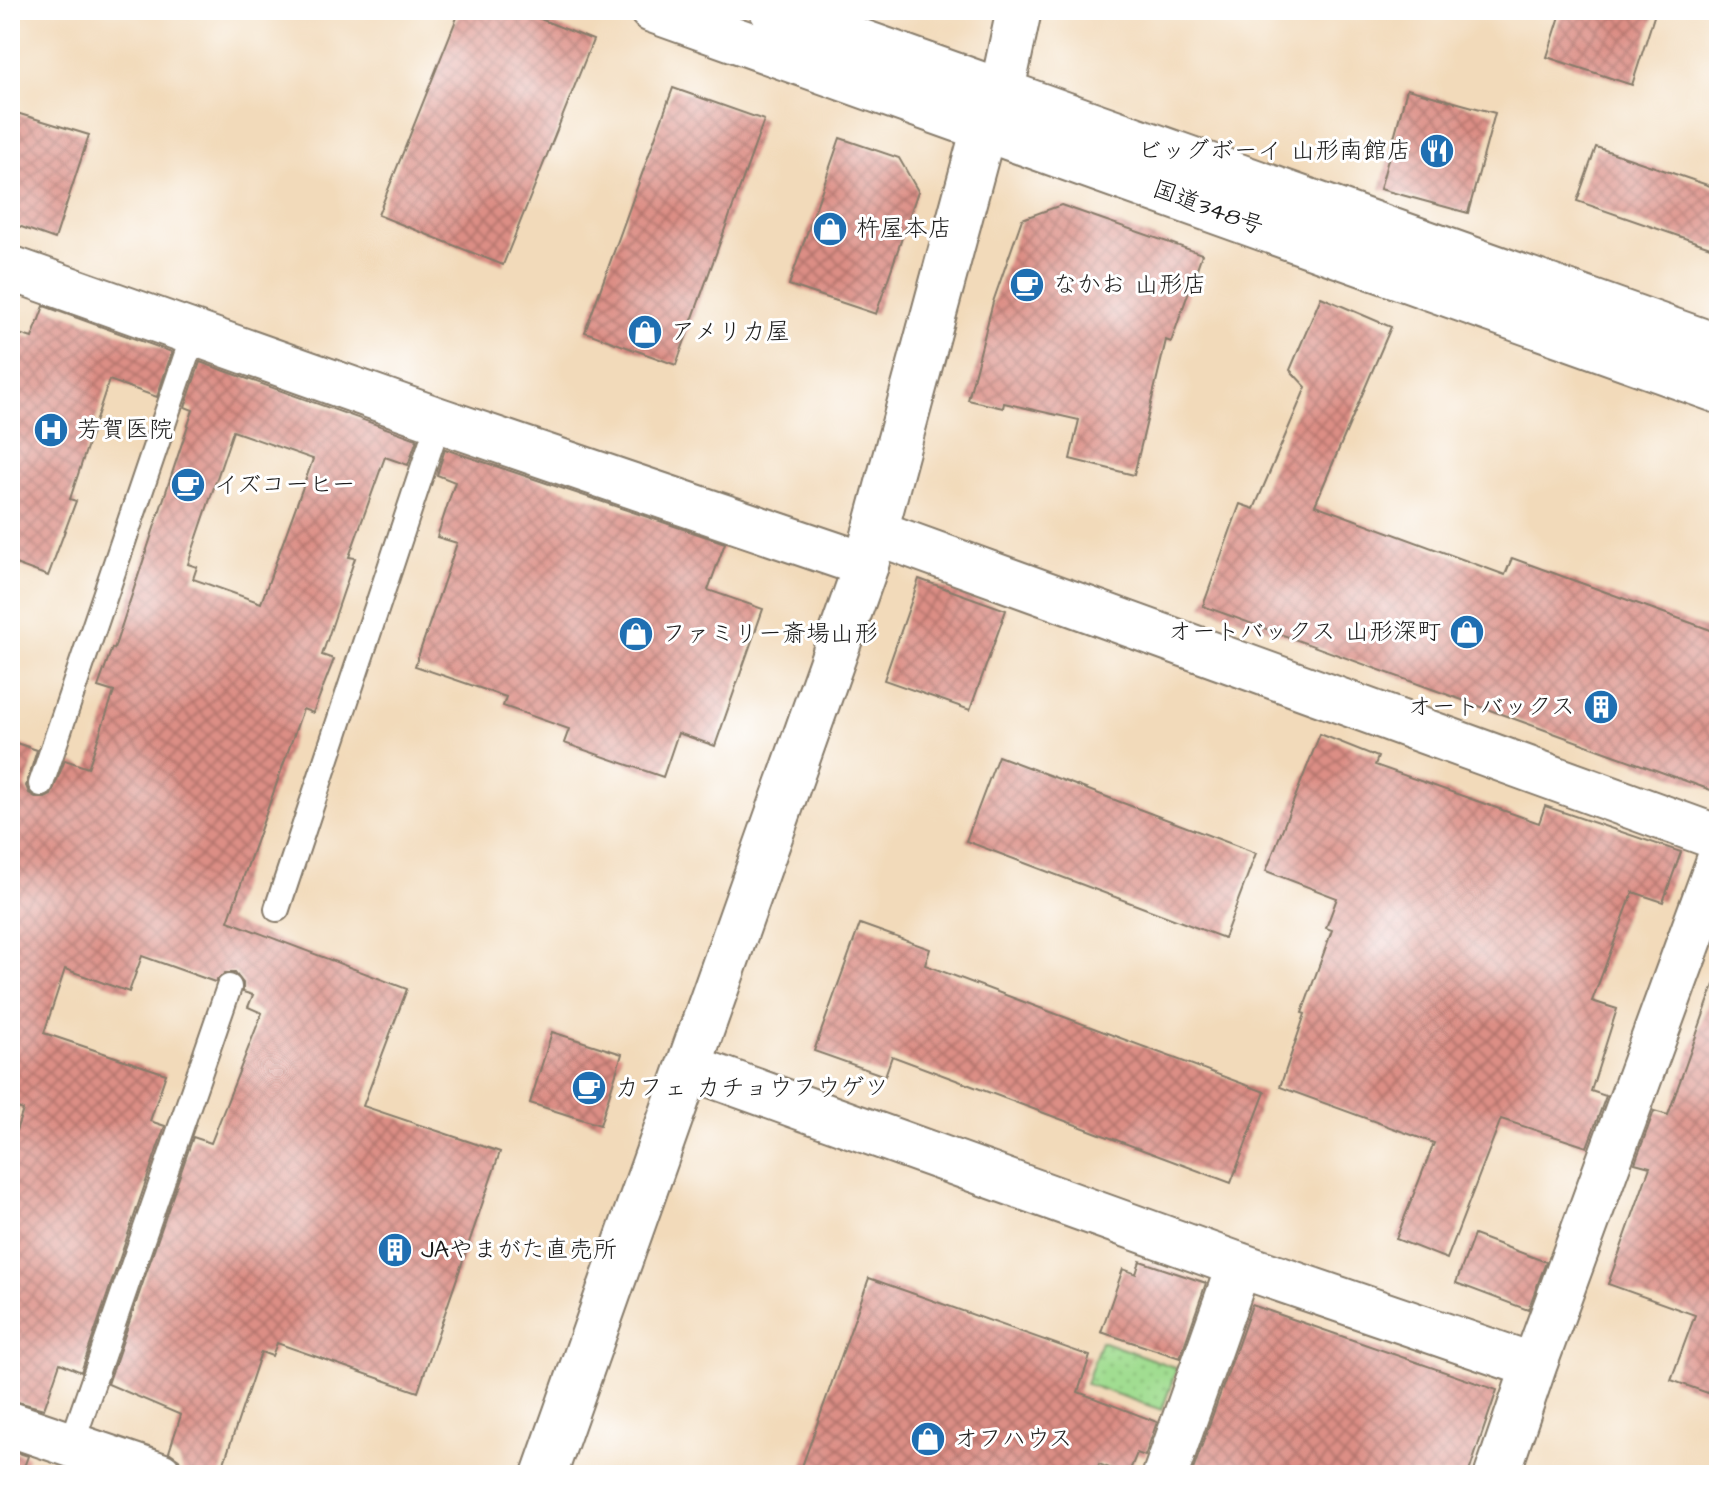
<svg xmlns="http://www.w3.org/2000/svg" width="1729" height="1485" font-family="'Architects Daughter','Klee One',sans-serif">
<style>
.garden{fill:url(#garden-dots);stroke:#5e7c56;stroke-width:2}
.building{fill:url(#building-cross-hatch);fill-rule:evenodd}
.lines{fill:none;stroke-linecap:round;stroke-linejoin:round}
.service-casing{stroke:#877b6b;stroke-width:28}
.minor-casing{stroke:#877b6b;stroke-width:48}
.tertiary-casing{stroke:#877b6b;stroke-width:48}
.primary-casing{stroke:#877b6b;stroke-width:48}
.trunk-casing{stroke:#877b6b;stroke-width:48}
.service{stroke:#fff;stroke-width:24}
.minor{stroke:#fff;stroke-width:44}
.tertiary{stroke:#fff;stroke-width:44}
.primary{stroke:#fff;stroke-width:44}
.trunk{stroke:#fff;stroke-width:44}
.labels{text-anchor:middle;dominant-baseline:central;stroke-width:6;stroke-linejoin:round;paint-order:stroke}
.poi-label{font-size:24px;fill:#1c1c1c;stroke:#fff;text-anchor:start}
.street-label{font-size:24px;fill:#1c1c1c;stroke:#fff}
</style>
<defs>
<pattern id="garden-dots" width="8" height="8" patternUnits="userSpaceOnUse" patternTransform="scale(2)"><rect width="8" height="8" fill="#a1dd91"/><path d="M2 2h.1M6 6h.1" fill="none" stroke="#8abd7c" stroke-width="1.8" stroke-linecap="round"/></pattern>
<pattern id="building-cross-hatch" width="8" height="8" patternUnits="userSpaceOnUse" patternTransform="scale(2)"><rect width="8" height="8" fill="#dc8e85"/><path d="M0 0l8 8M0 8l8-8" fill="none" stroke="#b2736c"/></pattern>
</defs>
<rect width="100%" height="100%" fill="#fff"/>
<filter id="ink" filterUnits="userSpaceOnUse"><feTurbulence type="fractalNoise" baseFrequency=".0125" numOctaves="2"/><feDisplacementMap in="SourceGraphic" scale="16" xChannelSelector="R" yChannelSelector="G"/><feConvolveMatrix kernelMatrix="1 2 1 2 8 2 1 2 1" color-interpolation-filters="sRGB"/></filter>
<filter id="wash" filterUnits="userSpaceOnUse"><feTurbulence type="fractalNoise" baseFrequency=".006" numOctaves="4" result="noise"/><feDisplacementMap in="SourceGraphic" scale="32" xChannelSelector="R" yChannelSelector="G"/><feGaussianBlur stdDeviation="1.8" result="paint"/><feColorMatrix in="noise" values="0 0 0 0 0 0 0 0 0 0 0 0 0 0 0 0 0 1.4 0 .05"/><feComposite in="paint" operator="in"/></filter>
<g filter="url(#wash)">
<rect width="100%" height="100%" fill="#f2daba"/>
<path class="garden" d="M 1101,1341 L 1177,1368 L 1162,1410 L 1086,1384 Z"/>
<g id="blocks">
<path class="building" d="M 460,10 L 518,10 L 593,40 L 503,265 L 378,215 Z
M 1562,10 L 1656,10 L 1632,85 L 1547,57 Z
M 673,88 L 764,120 L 676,365 L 585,332 Z
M 1407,89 L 1495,113 L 1468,213 L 1380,189 Z
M 10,111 L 89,135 L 55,239 L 10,223 Z
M 840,138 L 899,158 L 918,191 L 876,314 L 789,285 Z
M 1596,147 L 1719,189 L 1719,250 L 1577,201 Z
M 1061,205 L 1202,254 L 1171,342 L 1166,340 L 1134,475 L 1070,459 L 1079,420 L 1004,403 L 1003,408 L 968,400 L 993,302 L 1022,219 Z
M 1321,297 L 1391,327 L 1315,505 L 1505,575 L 1512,558 L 1719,633 L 1719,793 L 1203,606 L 1240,504 L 1254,509 L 1306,387 L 1290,370 Z
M 44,306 L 172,352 L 157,397 L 109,380 L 70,499 L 76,501 L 48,576 L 10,562 L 10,331 L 32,338 Z
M 200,362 L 417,439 L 408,465 L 385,457 L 349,557 L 355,558 L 322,655 L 334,659 L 313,713 L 303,709 L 228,921 L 407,989 L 363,1106 L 500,1152 L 418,1392 L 277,1343 L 272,1356 L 261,1352 L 220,1475 L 184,1475 L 179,1459 L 169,1452 L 181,1415 L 108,1384 L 193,1137 L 211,1143 L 262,1013 L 248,1007 L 253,995 L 243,992 L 243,983 L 235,973 L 225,973 L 215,982 L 142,956 L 129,992 L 65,969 L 44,1033 L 166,1074 L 150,1121 L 165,1126 L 81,1372 L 60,1363 L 44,1409 L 10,1400 L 10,1148 L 23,1110 L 18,1108 L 16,1115 L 10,1114 L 10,741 L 37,750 L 26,786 L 29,793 L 37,798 L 45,798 L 51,795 L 65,760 L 88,768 L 114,692 L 98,687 L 112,648 L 114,649 L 193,410 L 185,407 ZM 233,431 L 313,459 L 261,603 L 193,579 L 197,567 L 188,564 Z
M 445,449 L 725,543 L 708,590 L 763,609 L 715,746 L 678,733 L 663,777 L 564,743 L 569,729 L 503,706 L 506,697 L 415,666 L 457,543 L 437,537 L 455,482 L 437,475 Z
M 919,579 L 1006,610 L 970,710 L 884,680 Z
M 1320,734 L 1378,757 L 1375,765 L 1539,823 L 1545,806 L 1681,852 L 1663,902 L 1633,892 L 1592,1001 L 1617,1009 L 1591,1091 L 1606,1096 L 1587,1147 L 1501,1119 L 1447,1259 L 1396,1239 L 1434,1143 L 1280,1087 L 1305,1014 L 1302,1013 L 1332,930 L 1326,928 L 1337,898 L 1266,871 Z
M 998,756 L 1256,853 L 1224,938 L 966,841 Z
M 860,924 L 930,949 L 925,965 L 1265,1092 L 1231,1183 L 892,1056 L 885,1076 L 814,1051 Z
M 1714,985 L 1719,986 L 1719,1397 L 1671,1380 L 1695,1315 L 1608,1284 L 1650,1167 L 1635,1163 L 1654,1111 L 1668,1115 Z
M 552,1032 L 622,1054 L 600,1125 L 530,1103 Z
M 1474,1235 L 1546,1262 L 1528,1310 L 1456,1283 Z
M 1140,1261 L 1206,1283 L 1180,1358 L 1101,1332 L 1123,1269 L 1136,1274 Z
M 869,1278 L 1090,1356 L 1078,1392 L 1157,1422 L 1145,1456 L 1137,1453 L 1128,1475 L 1099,1464 L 1095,1475 L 799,1475 Z
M 1252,1305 L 1497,1390 L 1468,1475 L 1192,1473 Z
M 10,1450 L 28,1456 L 21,1475 L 10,1475 Z"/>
</g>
</g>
<g filter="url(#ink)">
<use href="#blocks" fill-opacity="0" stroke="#877b6b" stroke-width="2"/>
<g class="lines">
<g class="service-casing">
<path id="service" d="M 41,784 L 194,333
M 277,909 L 439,420
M 71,1446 L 229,987"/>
</g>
<g class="minor-casing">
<path id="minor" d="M 10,268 L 439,420 L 866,565
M 875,532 L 1719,838
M 689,1067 L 1239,1265 L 1534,1366
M 10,1424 L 160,1475
M 1165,1475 L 1239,1265
M 1497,1475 L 1534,1366 L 1719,860"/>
</g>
<g class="tertiary-casing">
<path id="tertiary" d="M 544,1475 L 866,565 L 984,128"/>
</g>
<g class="primary-casing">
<path id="primary" d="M 985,125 L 1002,90 L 1019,10"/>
</g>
<g class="trunk-casing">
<path id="trunk" d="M 652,10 L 1719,391
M 772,10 L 1719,347"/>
</g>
<use href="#service" class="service"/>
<use href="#minor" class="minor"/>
<use href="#tertiary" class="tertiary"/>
<use href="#primary" class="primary"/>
<use href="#trunk" class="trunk"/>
</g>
</g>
<defs>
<g id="restaurant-disc" transform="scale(1.8)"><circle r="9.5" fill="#1f6fb2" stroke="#fff"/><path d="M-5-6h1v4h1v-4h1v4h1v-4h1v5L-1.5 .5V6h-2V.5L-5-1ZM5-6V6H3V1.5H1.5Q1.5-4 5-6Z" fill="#fff"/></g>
<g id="shop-disc" transform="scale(1.8)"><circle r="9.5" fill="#1f6fb2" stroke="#fff"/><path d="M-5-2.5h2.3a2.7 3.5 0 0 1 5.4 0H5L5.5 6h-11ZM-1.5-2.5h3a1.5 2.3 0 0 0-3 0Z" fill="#fff"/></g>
<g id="cafe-disc" transform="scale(1.8)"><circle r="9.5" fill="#1f6fb2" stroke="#fff"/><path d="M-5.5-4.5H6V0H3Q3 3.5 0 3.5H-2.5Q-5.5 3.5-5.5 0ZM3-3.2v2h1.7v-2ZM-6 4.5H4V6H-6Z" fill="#fff"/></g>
<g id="hospital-disc" transform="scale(1.8)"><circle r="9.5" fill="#1f6fb2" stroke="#fff"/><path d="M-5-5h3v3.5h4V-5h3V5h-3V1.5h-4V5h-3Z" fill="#fff"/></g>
<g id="building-disc" transform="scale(1.8)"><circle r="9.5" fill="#1f6fb2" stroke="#fff"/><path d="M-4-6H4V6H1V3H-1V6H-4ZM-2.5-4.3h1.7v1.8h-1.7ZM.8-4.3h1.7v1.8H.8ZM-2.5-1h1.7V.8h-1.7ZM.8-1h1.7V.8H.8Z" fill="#fff"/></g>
</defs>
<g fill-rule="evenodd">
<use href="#restaurant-disc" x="1437" y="151"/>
<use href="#shop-disc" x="830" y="229"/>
<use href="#cafe-disc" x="1027" y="285"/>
<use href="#shop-disc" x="645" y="332"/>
<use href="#hospital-disc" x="51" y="430"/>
<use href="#cafe-disc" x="188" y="485"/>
<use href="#shop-disc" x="1467" y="632"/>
<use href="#shop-disc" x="636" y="634"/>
<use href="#building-disc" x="1601" y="707"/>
<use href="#cafe-disc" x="589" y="1088"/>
<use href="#building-disc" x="395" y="1250"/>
<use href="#shop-disc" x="928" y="1439"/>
</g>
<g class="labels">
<g class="poi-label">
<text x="1411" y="151" text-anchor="end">ビッグボーイ 山形南館店</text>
<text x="856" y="229">杵屋本店</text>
<text x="1053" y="285">なかお 山形店</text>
<text x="671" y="332">アメリカ屋</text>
<text x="77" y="430">芳賀医院</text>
<text x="214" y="485">イズコーヒー</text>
<text x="1441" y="632" text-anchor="end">オートバックス 山形深町</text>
<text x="662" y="634">ファミリー斎場山形</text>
<text x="1575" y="707" text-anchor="end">オートバックス</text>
<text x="615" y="1088">カフェ カチョウフウゲツ</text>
<text x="421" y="1250">JAやまがた直売所</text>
<text x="954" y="1439">オフハウス</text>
</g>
<g class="street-label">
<text transform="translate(1208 208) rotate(20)">国道348号</text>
</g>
</g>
<rect width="1729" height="1485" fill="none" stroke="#fff" stroke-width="40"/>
</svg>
